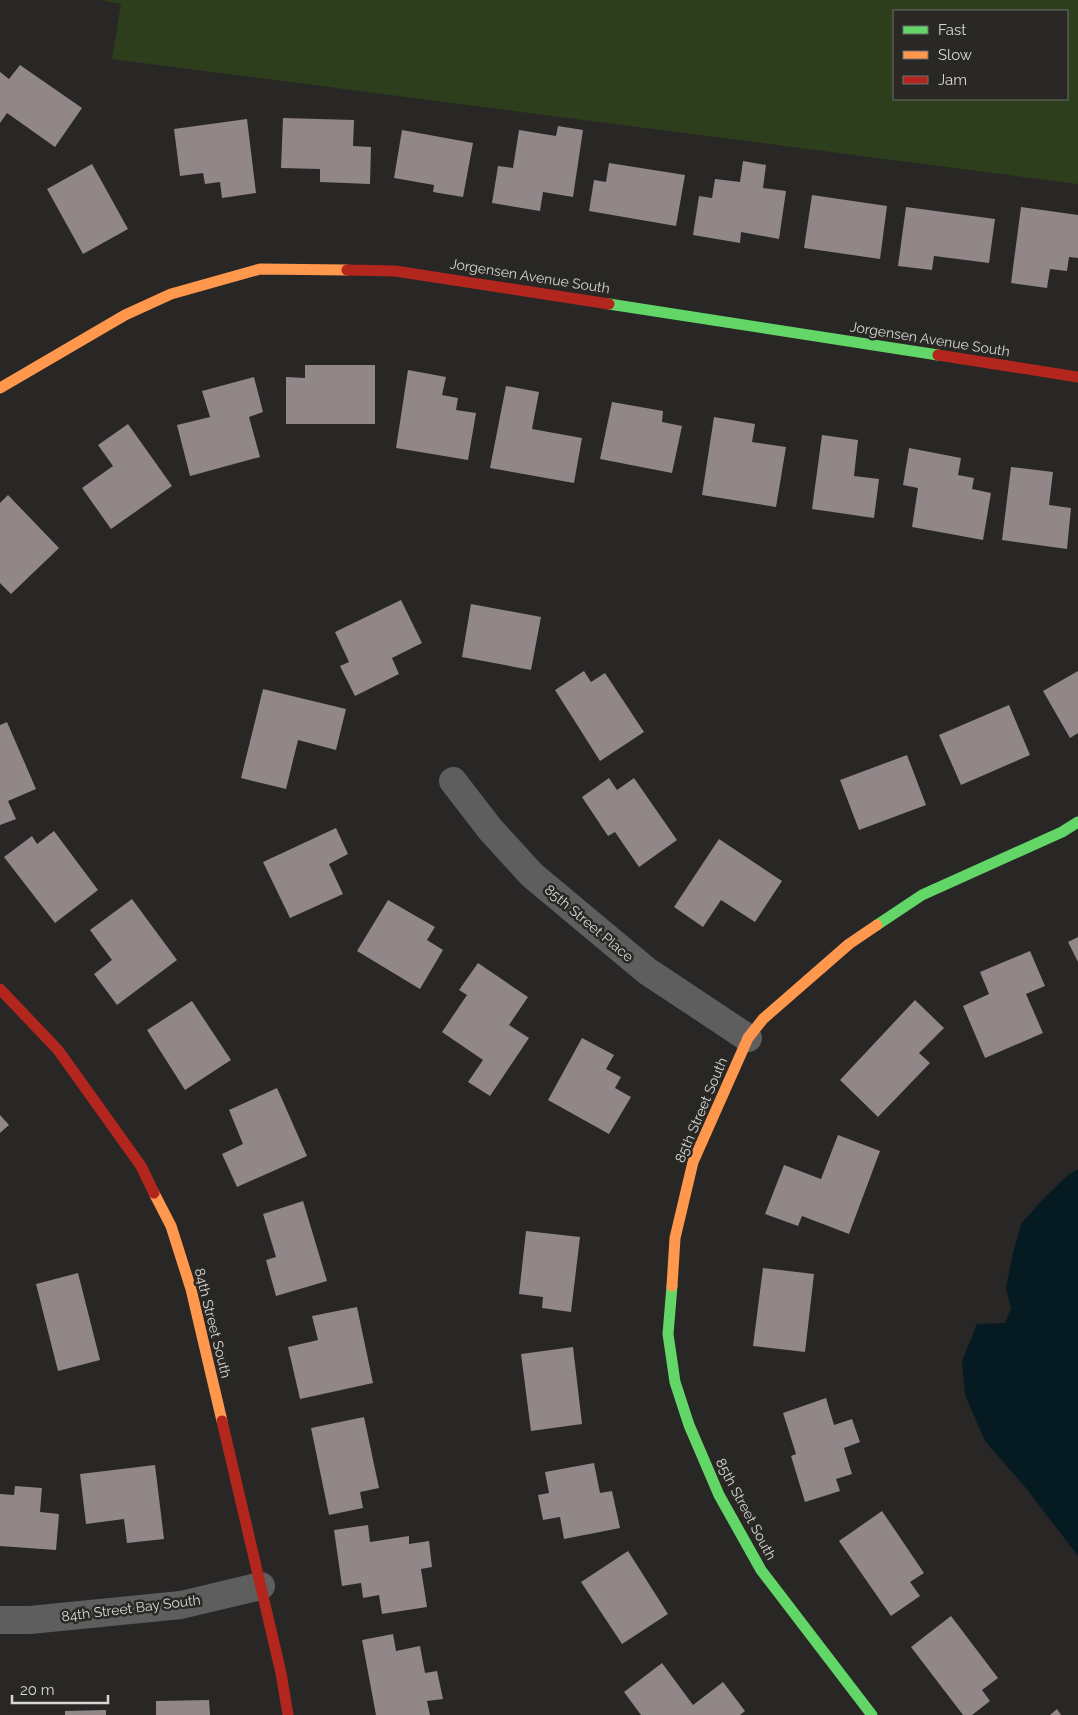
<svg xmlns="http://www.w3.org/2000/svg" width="1078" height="1715" font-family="Raleway,sans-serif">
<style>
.green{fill:#2d3e1d;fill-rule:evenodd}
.water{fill:#051b21}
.building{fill:#918688}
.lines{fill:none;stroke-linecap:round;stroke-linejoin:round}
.street{stroke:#5f5e5e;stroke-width:28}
.fast{stroke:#63d668;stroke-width:11}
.slow{stroke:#ff974d;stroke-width:11}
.jam{stroke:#b3261e;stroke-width:11}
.labels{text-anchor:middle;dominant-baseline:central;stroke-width:5;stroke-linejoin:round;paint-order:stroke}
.street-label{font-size:14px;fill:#d8d7d5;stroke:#292824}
</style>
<rect width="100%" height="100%" fill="#282725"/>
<path class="green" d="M 100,0 L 1078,0 L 1078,184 L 112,59 L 121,4 ZM 894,11 L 1067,11 L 1067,99 L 894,99 Z"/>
<path class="water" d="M 1078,1169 L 1078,1556 L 1025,1487 L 985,1441 L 965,1395 L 962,1361 L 977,1324 L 1005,1323 L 1011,1308 L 1006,1288 L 1013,1253 L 1021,1224 L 1043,1199 L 1068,1175 Z"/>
<path class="building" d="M 20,65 L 82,108 L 55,147 L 7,113 L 0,123 L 0,72 L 9,79 Z
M 283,118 L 354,120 L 353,146 L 371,147 L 370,184 L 320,182 L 320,169 L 281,168 Z
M 247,119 L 256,193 L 222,198 L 220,182 L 205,184 L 203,173 L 180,176 L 174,129 Z
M 558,126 L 583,130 L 573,197 L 543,192 L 540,211 L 492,203 L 498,166 L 513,168 L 519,130 L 556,136 Z
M 402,130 L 473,143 L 463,197 L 433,192 L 434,185 L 394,178 Z
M 743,161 L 766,165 L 763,188 L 786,191 L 779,239 L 741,232 L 740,243 L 693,235 L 699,196 L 712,198 L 715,179 L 740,182 Z
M 609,163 L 685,175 L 676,226 L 589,211 L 594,180 L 606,182 Z
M 92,164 L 128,229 L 83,254 L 47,189 Z
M 812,195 L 887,206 L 880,259 L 804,248 Z
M 906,207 L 995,219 L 989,263 L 934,256 L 932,270 L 898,266 Z
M 1021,207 L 1078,215 L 1078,258 L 1069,257 L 1067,271 L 1050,269 L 1047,288 L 1011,283 Z
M 305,365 L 375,365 L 375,424 L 286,424 L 286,377 L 305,378 Z
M 408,370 L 446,377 L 442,395 L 458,398 L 456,410 L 476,413 L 468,460 L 396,448 Z
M 254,377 L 263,412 L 249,417 L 260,457 L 190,476 L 177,425 L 210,417 L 202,391 Z
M 506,386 L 539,392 L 532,429 L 582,438 L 574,483 L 490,468 Z
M 612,402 L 663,411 L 662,422 L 682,426 L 672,473 L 600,459 Z
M 714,417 L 755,424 L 752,442 L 786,447 L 776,507 L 702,495 Z
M 128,424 L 172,486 L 111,529 L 82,488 L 113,466 L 98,445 Z
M 822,435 L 858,440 L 854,476 L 879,479 L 874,518 L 812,509 Z
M 909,448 L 961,458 L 958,475 L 974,478 L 972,489 L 991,493 L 983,540 L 912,527 L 918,488 L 903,485 Z
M 1011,467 L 1053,472 L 1049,505 L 1071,508 L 1067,549 L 1002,540 Z
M 8,495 L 59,548 L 11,594 L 0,583 L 0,503 Z
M 401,600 L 422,643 L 392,658 L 399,674 L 355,696 L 340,666 L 349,662 L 335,632 Z
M 471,604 L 541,617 L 531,670 L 462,657 Z
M 584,671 L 591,682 L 605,673 L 644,732 L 600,761 L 555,690 Z
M 1078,671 L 1078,733 L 1070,738 L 1043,691 Z
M 263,689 L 346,709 L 336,750 L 298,740 L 286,789 L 241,778 Z
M 1009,705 L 1030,755 L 961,785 L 939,735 Z
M 7,722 L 36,789 L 8,801 L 16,819 L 0,825 L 0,725 Z
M 907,755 L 926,805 L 859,830 L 840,780 Z
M 609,778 L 617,790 L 634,778 L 677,840 L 639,867 L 615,832 L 608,836 L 582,797 Z
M 336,828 L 348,854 L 329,864 L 343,894 L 290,918 L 263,862 Z
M 54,831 L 98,890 L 55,923 L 4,857 L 32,836 L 37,844 Z
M 719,839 L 782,881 L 755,922 L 721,900 L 703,927 L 674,907 Z
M 132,899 L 177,960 L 117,1005 L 94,974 L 112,960 L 90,930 Z
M 388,900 L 435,927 L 427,940 L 443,950 L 420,989 L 357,951 Z
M 1078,937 L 1078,962 L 1068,942 Z
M 1030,951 L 1045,986 L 1026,994 L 1043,1033 L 985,1058 L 963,1006 L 989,994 L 980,972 Z
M 478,963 L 528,997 L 509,1025 L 529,1038 L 490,1096 L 468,1082 L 483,1060 L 442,1032 L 467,995 L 459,990 Z
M 915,1000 L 944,1028 L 919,1053 L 930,1063 L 878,1117 L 840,1080 Z
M 192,1001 L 231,1060 L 185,1090 L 147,1030 Z
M 582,1038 L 614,1055 L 606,1069 L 621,1077 L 615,1088 L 631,1097 L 609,1134 L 548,1100 Z
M 277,1088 L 307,1156 L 237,1187 L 222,1154 L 243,1144 L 229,1110 Z
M 0,1115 L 9,1125 L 0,1133 Z
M 838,1135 L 880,1151 L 849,1234 L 802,1216 L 798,1226 L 765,1214 L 784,1165 L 821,1179 Z
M 303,1201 L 327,1281 L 276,1296 L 266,1260 L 276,1257 L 263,1214 Z
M 526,1231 L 580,1237 L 571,1312 L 542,1308 L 543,1297 L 519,1294 Z
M 763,1268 L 814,1274 L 805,1352 L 753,1346 Z
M 78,1273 L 100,1360 L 58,1371 L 36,1284 Z
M 357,1307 L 373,1383 L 300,1399 L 288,1347 L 318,1340 L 312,1316 Z
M 573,1347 L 582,1424 L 531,1431 L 521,1354 Z
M 826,1398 L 834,1425 L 852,1419 L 860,1442 L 844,1448 L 852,1474 L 836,1479 L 840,1491 L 805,1502 L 791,1456 L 796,1454 L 783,1413 Z
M 364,1417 L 379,1488 L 360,1492 L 363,1508 L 329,1515 L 311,1428 Z
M 594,1463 L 600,1493 L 612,1491 L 620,1528 L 564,1539 L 560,1517 L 543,1520 L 538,1495 L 549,1493 L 545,1472 Z
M 155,1465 L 164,1539 L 127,1543 L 124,1519 L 86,1524 L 80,1474 Z
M 15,1486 L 42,1488 L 40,1512 L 59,1514 L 56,1550 L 0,1546 L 0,1494 L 14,1495 Z
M 882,1511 L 924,1573 L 910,1582 L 920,1596 L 891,1616 L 839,1541 Z
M 368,1525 L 370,1542 L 409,1536 L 409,1544 L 429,1541 L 432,1567 L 421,1569 L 427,1607 L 382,1614 L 379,1595 L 363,1598 L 361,1583 L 342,1586 L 334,1530 Z
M 628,1551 L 668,1614 L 622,1644 L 581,1582 Z
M 951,1616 L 998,1678 L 982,1690 L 990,1701 L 972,1715 L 963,1715 L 911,1647 Z
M 393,1634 L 396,1651 L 420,1646 L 425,1673 L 437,1671 L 443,1699 L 427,1701 L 430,1715 L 376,1715 L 362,1640 Z
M 662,1663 L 693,1705 L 723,1682 L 745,1711 L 740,1715 L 641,1715 L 624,1692 Z
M 209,1700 L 210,1715 L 156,1715 L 156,1701 Z
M 1057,1709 L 1061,1715 L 1050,1715 Z
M 106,1710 L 106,1715 L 65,1715 L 65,1711 Z"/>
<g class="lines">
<path class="street" d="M 453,781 L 490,829 L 532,875 L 647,971 L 748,1038
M 0,1620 L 30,1620 L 181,1605 L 261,1586"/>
<path class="fast" d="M 609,304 L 938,355
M 877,925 L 922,895 L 1062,832 L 1078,822
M 672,1286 L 668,1334 L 675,1382 L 689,1425 L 719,1495 L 761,1570 L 872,1715"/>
<path class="slow" d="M 0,388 L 125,315 L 171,294 L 260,269 L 347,270
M 154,1193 L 171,1226 L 191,1289 L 222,1421
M 672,1286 L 675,1238 L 693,1162 L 748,1038 L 763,1019 L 849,944 L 877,925"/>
<path class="jam" d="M 347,270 L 395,271 L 609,304
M 938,355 L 1078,377
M 0,989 L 58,1050 L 141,1166 L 154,1193
M 222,1421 L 281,1673 L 288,1715"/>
</g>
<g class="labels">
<g class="street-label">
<text transform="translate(530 276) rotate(9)">Jorgensen Avenue South</text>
<text transform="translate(930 339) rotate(9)">Jorgensen Avenue South</text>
<text transform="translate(589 923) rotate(40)">85th Street Place</text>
<text transform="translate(701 1110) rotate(-67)">85th Street South</text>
<text transform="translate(213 1323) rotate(76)">84th Street South</text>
<text transform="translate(746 1509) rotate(62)">85th Street South</text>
<text transform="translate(131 1608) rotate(-7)">84th Street Bay South</text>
</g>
</g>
<rect x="893" y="10" width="175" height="90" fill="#292824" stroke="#6f6e6b"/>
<rect x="903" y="26" width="25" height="8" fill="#63d668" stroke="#6f6e6b"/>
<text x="938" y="35" font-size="15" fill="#d8d7d5">Fast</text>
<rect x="903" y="51" width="25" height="8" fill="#ff974d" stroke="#6f6e6b"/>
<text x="938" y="60" font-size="15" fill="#d8d7d5">Slow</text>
<rect x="903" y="76" width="25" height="8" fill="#b3261e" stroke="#6f6e6b"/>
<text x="938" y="85" font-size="15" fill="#d8d7d5">Jam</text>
<path d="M12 1695v8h96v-8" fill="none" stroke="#d8d7d5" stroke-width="2.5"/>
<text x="20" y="1695" font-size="15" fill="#d8d7d5" stroke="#292824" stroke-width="4" paint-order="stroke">20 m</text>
</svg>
